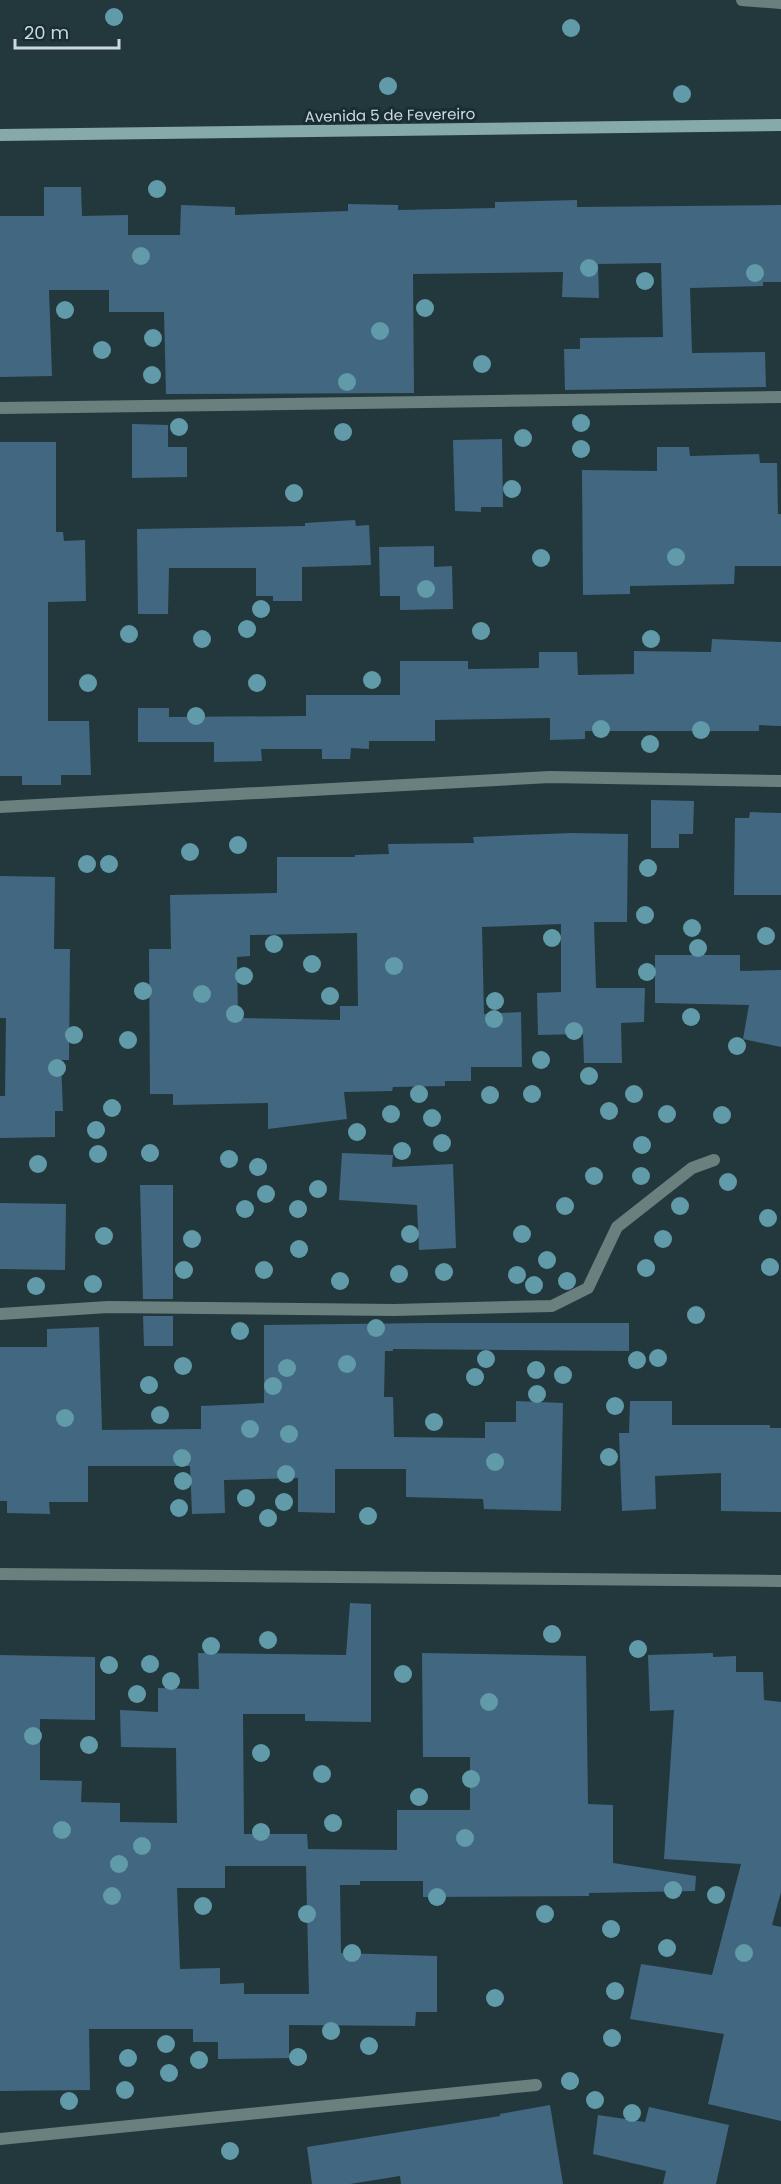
<svg xmlns="http://www.w3.org/2000/svg" width="781" height="2184" font-family="Poppins,sans-serif">
<style>
.building{fill:#426780;fill-rule:evenodd}
.lines{fill:none;stroke-linecap:round;stroke-linejoin:round}
.street{stroke:#69807e;stroke-width:12}
.secondary{stroke:#86aaa7;stroke-width:12}
.tree{fill:#619aa8}
.labels{text-anchor:middle;dominant-baseline:central;stroke-width:6;stroke-linejoin:round;paint-order:stroke}
.street-label{font-size:15px;fill:#cdd9dc;stroke:#192e33}
</style>
<rect width="100%" height="100%" fill="#23383d"/>
<path class="building" d="M 44,187 L 81,187 L 82,216 L 128,215 L 128,235 L 180,235 L 181,205 L 235,207 L 235,215 L 348,211 L 348,204 L 398,205 L 398,210 L 495,208 L 495,202 L 577,200 L 577,207 L 781,205 L 781,282 L 763,282 L 763,286 L 690,288 L 692,353 L 765,352 L 766,387 L 565,390 L 564,349 L 580,349 L 580,338 L 663,337 L 661,263 L 598,264 L 599,298 L 562,297 L 563,272 L 413,274 L 414,393 L 166,394 L 164,312 L 109,312 L 109,290 L 49,290 L 52,376 L 0,377 L 0,216 L 44,216 Z
M 132,424 L 168,425 L 168,447 L 187,447 L 187,477 L 132,478 Z
M 502,439 L 503,507 L 481,507 L 481,512 L 455,511 L 453,440 Z
M 0,442 L 56,442 L 56,532 L 63,532 L 64,541 L 85,540 L 86,601 L 48,602 L 48,721 L 89,721 L 91,775 L 61,775 L 61,785 L 22,785 L 22,776 L 0,776 Z
M 657,447 L 689,447 L 690,456 L 759,454 L 760,463 L 777,463 L 778,514 L 781,514 L 781,566 L 735,566 L 734,584 L 630,586 L 630,594 L 583,595 L 582,470 L 657,471 Z
M 355,520 L 356,526 L 369,525 L 371,565 L 302,567 L 302,601 L 273,601 L 273,596 L 256,596 L 256,568 L 169,568 L 168,614 L 138,614 L 137,529 L 305,526 L 305,523 Z
M 434,546 L 434,567 L 452,566 L 453,609 L 400,610 L 400,596 L 380,596 L 379,547 Z
M 712,639 L 781,642 L 781,726 L 759,725 L 759,731 L 585,731 L 585,739 L 550,740 L 550,718 L 435,720 L 435,741 L 369,741 L 369,749 L 351,748 L 350,759 L 322,759 L 322,749 L 261,749 L 262,761 L 214,762 L 214,742 L 138,742 L 138,708 L 169,708 L 169,717 L 306,716 L 306,695 L 400,695 L 400,661 L 468,661 L 468,669 L 539,668 L 539,652 L 577,652 L 578,675 L 634,674 L 634,651 L 711,652 Z
M 651,800 L 694,801 L 693,834 L 679,834 L 679,848 L 651,848 Z
M 750,812 L 781,813 L 781,895 L 734,895 L 735,818 L 749,818 Z
M 572,833 L 628,834 L 627,922 L 594,922 L 596,988 L 645,988 L 644,1022 L 621,1023 L 622,1063 L 584,1063 L 583,1034 L 538,1035 L 537,993 L 561,992 L 561,924 L 482,927 L 484,1014 L 521,1012 L 522,1067 L 471,1067 L 471,1081 L 445,1081 L 445,1086 L 393,1087 L 392,1091 L 344,1092 L 347,1119 L 268,1129 L 268,1103 L 173,1105 L 173,1094 L 150,1094 L 149,949 L 171,949 L 170,895 L 277,893 L 277,857 L 355,857 L 355,855 L 389,854 L 388,844 L 474,843 L 473,837 ZM 357,933 L 358,1006 L 340,1006 L 340,1020 L 238,1018 L 237,957 L 250,956 L 250,935 Z
M 0,876 L 55,877 L 54,949 L 70,949 L 69,1060 L 61,1060 L 63,1111 L 55,1111 L 55,1137 L 0,1138 L 0,1096 L 5,1096 L 6,1018 L 0,1018 Z
M 655,955 L 740,955 L 740,971 L 781,970 L 781,1047 L 743,1039 L 749,1005 L 655,1003 Z
M 342,1153 L 393,1155 L 392,1167 L 453,1164 L 456,1248 L 419,1250 L 417,1205 L 339,1200 Z
M 140,1185 L 173,1185 L 173,1299 L 143,1299 Z
M 0,1203 L 66,1204 L 65,1270 L 0,1269 Z
M 143,1316 L 173,1316 L 173,1346 L 144,1346 Z
M 429,1323 L 629,1323 L 629,1351 L 393,1349 L 393,1351 L 385,1351 L 384,1397 L 393,1397 L 394,1437 L 485,1438 L 485,1422 L 516,1422 L 516,1401 L 563,1403 L 561,1511 L 484,1509 L 483,1499 L 406,1497 L 406,1469 L 335,1469 L 335,1513 L 298,1512 L 298,1478 L 224,1480 L 225,1513 L 192,1514 L 190,1466 L 88,1466 L 88,1502 L 49,1502 L 50,1514 L 7,1513 L 7,1501 L 0,1501 L 0,1347 L 47,1347 L 47,1329 L 99,1327 L 102,1430 L 201,1429 L 201,1406 L 264,1403 L 264,1325 Z
M 630,1401 L 672,1401 L 672,1425 L 770,1425 L 770,1428 L 781,1428 L 781,1512 L 721,1511 L 721,1473 L 655,1476 L 656,1509 L 622,1511 L 619,1433 L 629,1433 Z
M 350,1603 L 371,1604 L 371,1722 L 305,1721 L 305,1714 L 243,1714 L 244,1834 L 307,1834 L 308,1849 L 397,1850 L 397,1810 L 470,1810 L 470,1757 L 423,1757 L 422,1653 L 586,1656 L 588,1804 L 613,1805 L 613,1863 L 696,1876 L 695,1891 L 589,1893 L 589,1896 L 423,1897 L 423,1881 L 360,1881 L 360,1885 L 340,1885 L 341,1953 L 437,1956 L 437,2012 L 416,2012 L 415,2026 L 289,2025 L 289,2058 L 218,2059 L 218,2042 L 193,2042 L 193,2029 L 89,2029 L 90,2090 L 0,2091 L 0,1655 L 95,1657 L 95,1720 L 40,1719 L 40,1780 L 82,1781 L 81,1802 L 120,1803 L 120,1822 L 177,1823 L 176,1748 L 121,1747 L 120,1710 L 158,1712 L 158,1688 L 199,1689 L 198,1653 L 346,1655 ZM 225,1866 L 306,1866 L 309,1994 L 244,1994 L 244,1983 L 220,1984 L 220,1968 L 180,1969 L 177,1888 L 225,1888 Z
M 713,1653 L 713,1657 L 736,1656 L 736,1672 L 763,1672 L 764,1700 L 781,1702 L 781,1892 L 772,1925 L 781,1927 L 781,2121 L 708,2104 L 724,2034 L 630,2019 L 641,1964 L 712,1975 L 741,1864 L 664,1859 L 674,1710 L 650,1711 L 648,1655 Z
M 550,2105 L 563,2184 L 401,2184 L 400,2176 L 350,2184 L 312,2184 L 307,2147 L 500,2116 L 500,2114 Z
M 649,2107 L 729,2125 L 716,2184 L 663,2184 L 666,2171 L 593,2154 L 598,2115 L 645,2122 Z"/>
<g class="lines">
<path class="street" d="M 742,0 L 781,3
M 0,408 L 781,397
M 0,807 L 550,777 L 781,781
M 0,1314 L 108,1307 L 394,1310 L 552,1306 L 588,1288 L 617,1227 L 692,1168 L 714,1160
M 0,1574 L 781,1581
M 0,2139 L 536,2085"/>
<path class="secondary" d="M 0,135 L 781,125"/>
</g>
<g class="tree">
<circle cx="114" cy="17" r="9"/>
<circle cx="571" cy="28" r="9"/>
<circle cx="388" cy="86" r="9"/>
<circle cx="682" cy="94" r="9"/>
<circle cx="157" cy="189" r="9"/>
<circle cx="141" cy="256" r="9"/>
<circle cx="589" cy="268" r="9"/>
<circle cx="755" cy="273" r="9"/>
<circle cx="645" cy="281" r="9"/>
<circle cx="425" cy="308" r="9"/>
<circle cx="65" cy="310" r="9"/>
<circle cx="380" cy="331" r="9"/>
<circle cx="153" cy="338" r="9"/>
<circle cx="102" cy="350" r="9"/>
<circle cx="482" cy="364" r="9"/>
<circle cx="152" cy="375" r="9"/>
<circle cx="347" cy="382" r="9"/>
<circle cx="581" cy="423" r="9"/>
<circle cx="179" cy="427" r="9"/>
<circle cx="343" cy="432" r="9"/>
<circle cx="523" cy="438" r="9"/>
<circle cx="581" cy="449" r="9"/>
<circle cx="512" cy="489" r="9"/>
<circle cx="294" cy="493" r="9"/>
<circle cx="676" cy="557" r="9"/>
<circle cx="541" cy="558" r="9"/>
<circle cx="426" cy="589" r="9"/>
<circle cx="261" cy="609" r="9"/>
<circle cx="247" cy="629" r="9"/>
<circle cx="481" cy="631" r="9"/>
<circle cx="129" cy="634" r="9"/>
<circle cx="202" cy="639" r="9"/>
<circle cx="651" cy="639" r="9"/>
<circle cx="372" cy="680" r="9"/>
<circle cx="88" cy="683" r="9"/>
<circle cx="257" cy="683" r="9"/>
<circle cx="196" cy="716" r="9"/>
<circle cx="601" cy="729" r="9"/>
<circle cx="701" cy="730" r="9"/>
<circle cx="650" cy="744" r="9"/>
<circle cx="238" cy="845" r="9"/>
<circle cx="190" cy="852" r="9"/>
<circle cx="87" cy="864" r="9"/>
<circle cx="109" cy="864" r="9"/>
<circle cx="648" cy="868" r="9"/>
<circle cx="645" cy="915" r="9"/>
<circle cx="692" cy="928" r="9"/>
<circle cx="766" cy="936" r="9"/>
<circle cx="552" cy="938" r="9"/>
<circle cx="274" cy="944" r="9"/>
<circle cx="698" cy="948" r="9"/>
<circle cx="312" cy="964" r="9"/>
<circle cx="394" cy="966" r="9"/>
<circle cx="647" cy="972" r="9"/>
<circle cx="244" cy="976" r="9"/>
<circle cx="143" cy="991" r="9"/>
<circle cx="202" cy="994" r="9"/>
<circle cx="330" cy="996" r="9"/>
<circle cx="495" cy="1001" r="9"/>
<circle cx="235" cy="1014" r="9"/>
<circle cx="691" cy="1017" r="9"/>
<circle cx="494" cy="1019" r="9"/>
<circle cx="574" cy="1031" r="9"/>
<circle cx="74" cy="1035" r="9"/>
<circle cx="128" cy="1040" r="9"/>
<circle cx="737" cy="1046" r="9"/>
<circle cx="541" cy="1060" r="9"/>
<circle cx="57" cy="1068" r="9"/>
<circle cx="589" cy="1076" r="9"/>
<circle cx="419" cy="1094" r="9"/>
<circle cx="532" cy="1094" r="9"/>
<circle cx="634" cy="1094" r="9"/>
<circle cx="490" cy="1095" r="9"/>
<circle cx="112" cy="1108" r="9"/>
<circle cx="609" cy="1111" r="9"/>
<circle cx="391" cy="1114" r="9"/>
<circle cx="667" cy="1114" r="9"/>
<circle cx="722" cy="1115" r="9"/>
<circle cx="432" cy="1118" r="9"/>
<circle cx="96" cy="1130" r="9"/>
<circle cx="357" cy="1132" r="9"/>
<circle cx="442" cy="1143" r="9"/>
<circle cx="642" cy="1145" r="9"/>
<circle cx="402" cy="1151" r="9"/>
<circle cx="150" cy="1153" r="9"/>
<circle cx="98" cy="1154" r="9"/>
<circle cx="229" cy="1159" r="9"/>
<circle cx="38" cy="1164" r="9"/>
<circle cx="258" cy="1167" r="9"/>
<circle cx="594" cy="1176" r="9"/>
<circle cx="641" cy="1176" r="9"/>
<circle cx="728" cy="1182" r="9"/>
<circle cx="318" cy="1189" r="9"/>
<circle cx="266" cy="1194" r="9"/>
<circle cx="565" cy="1206" r="9"/>
<circle cx="680" cy="1206" r="9"/>
<circle cx="245" cy="1209" r="9"/>
<circle cx="298" cy="1209" r="9"/>
<circle cx="768" cy="1218" r="9"/>
<circle cx="410" cy="1234" r="9"/>
<circle cx="522" cy="1234" r="9"/>
<circle cx="104" cy="1236" r="9"/>
<circle cx="192" cy="1239" r="9"/>
<circle cx="663" cy="1239" r="9"/>
<circle cx="299" cy="1249" r="9"/>
<circle cx="547" cy="1260" r="9"/>
<circle cx="770" cy="1267" r="9"/>
<circle cx="646" cy="1268" r="9"/>
<circle cx="184" cy="1270" r="9"/>
<circle cx="264" cy="1270" r="9"/>
<circle cx="444" cy="1272" r="9"/>
<circle cx="399" cy="1274" r="9"/>
<circle cx="517" cy="1275" r="9"/>
<circle cx="340" cy="1281" r="9"/>
<circle cx="567" cy="1281" r="9"/>
<circle cx="93" cy="1284" r="9"/>
<circle cx="534" cy="1285" r="9"/>
<circle cx="36" cy="1286" r="9"/>
<circle cx="696" cy="1315" r="9"/>
<circle cx="376" cy="1328" r="9"/>
<circle cx="240" cy="1331" r="9"/>
<circle cx="658" cy="1358" r="9"/>
<circle cx="486" cy="1359" r="9"/>
<circle cx="637" cy="1360" r="9"/>
<circle cx="347" cy="1364" r="9"/>
<circle cx="183" cy="1366" r="9"/>
<circle cx="287" cy="1368" r="9"/>
<circle cx="536" cy="1370" r="9"/>
<circle cx="563" cy="1375" r="9"/>
<circle cx="475" cy="1377" r="9"/>
<circle cx="149" cy="1385" r="9"/>
<circle cx="273" cy="1386" r="9"/>
<circle cx="537" cy="1394" r="9"/>
<circle cx="615" cy="1406" r="9"/>
<circle cx="160" cy="1415" r="9"/>
<circle cx="65" cy="1418" r="9"/>
<circle cx="434" cy="1422" r="9"/>
<circle cx="250" cy="1429" r="9"/>
<circle cx="289" cy="1434" r="9"/>
<circle cx="609" cy="1457" r="9"/>
<circle cx="182" cy="1458" r="9"/>
<circle cx="495" cy="1462" r="9"/>
<circle cx="286" cy="1474" r="9"/>
<circle cx="183" cy="1481" r="9"/>
<circle cx="246" cy="1498" r="9"/>
<circle cx="284" cy="1502" r="9"/>
<circle cx="179" cy="1508" r="9"/>
<circle cx="368" cy="1516" r="9"/>
<circle cx="268" cy="1518" r="9"/>
<circle cx="552" cy="1634" r="9"/>
<circle cx="268" cy="1640" r="9"/>
<circle cx="211" cy="1646" r="9"/>
<circle cx="638" cy="1649" r="9"/>
<circle cx="150" cy="1664" r="9"/>
<circle cx="109" cy="1665" r="9"/>
<circle cx="403" cy="1674" r="9"/>
<circle cx="171" cy="1681" r="9"/>
<circle cx="137" cy="1694" r="9"/>
<circle cx="489" cy="1702" r="9"/>
<circle cx="33" cy="1736" r="9"/>
<circle cx="89" cy="1745" r="9"/>
<circle cx="261" cy="1753" r="9"/>
<circle cx="322" cy="1774" r="9"/>
<circle cx="471" cy="1779" r="9"/>
<circle cx="419" cy="1797" r="9"/>
<circle cx="333" cy="1823" r="9"/>
<circle cx="62" cy="1830" r="9"/>
<circle cx="261" cy="1832" r="9"/>
<circle cx="465" cy="1838" r="9"/>
<circle cx="142" cy="1846" r="9"/>
<circle cx="119" cy="1864" r="9"/>
<circle cx="673" cy="1890" r="9"/>
<circle cx="716" cy="1895" r="9"/>
<circle cx="112" cy="1896" r="9"/>
<circle cx="437" cy="1897" r="9"/>
<circle cx="203" cy="1906" r="9"/>
<circle cx="307" cy="1914" r="9"/>
<circle cx="545" cy="1914" r="9"/>
<circle cx="611" cy="1929" r="9"/>
<circle cx="667" cy="1948" r="9"/>
<circle cx="352" cy="1953" r="9"/>
<circle cx="744" cy="1953" r="9"/>
<circle cx="615" cy="1991" r="9"/>
<circle cx="495" cy="1998" r="9"/>
<circle cx="331" cy="2031" r="9"/>
<circle cx="612" cy="2038" r="9"/>
<circle cx="166" cy="2044" r="9"/>
<circle cx="369" cy="2046" r="9"/>
<circle cx="298" cy="2057" r="9"/>
<circle cx="128" cy="2058" r="9"/>
<circle cx="199" cy="2060" r="9"/>
<circle cx="169" cy="2073" r="9"/>
<circle cx="570" cy="2081" r="9"/>
<circle cx="125" cy="2090" r="9"/>
<circle cx="595" cy="2100" r="9"/>
<circle cx="69" cy="2101" r="9"/>
<circle cx="632" cy="2113" r="9"/>
<circle cx="230" cy="2151" r="9"/>
</g>
<g class="labels">
<g class="street-label">
<text transform="translate(390 115) rotate(-1)">Avenida 5 de Fevereiro</text>
</g>
</g>
<path d="M15 39v9h104v-9" fill="none" stroke="#cdd9dc" stroke-width="3"/>
<text x="24" y="39" font-size="18" fill="#cdd9dc" stroke="#192e33" stroke-width="4.5" paint-order="stroke">20 m</text>
</svg>
